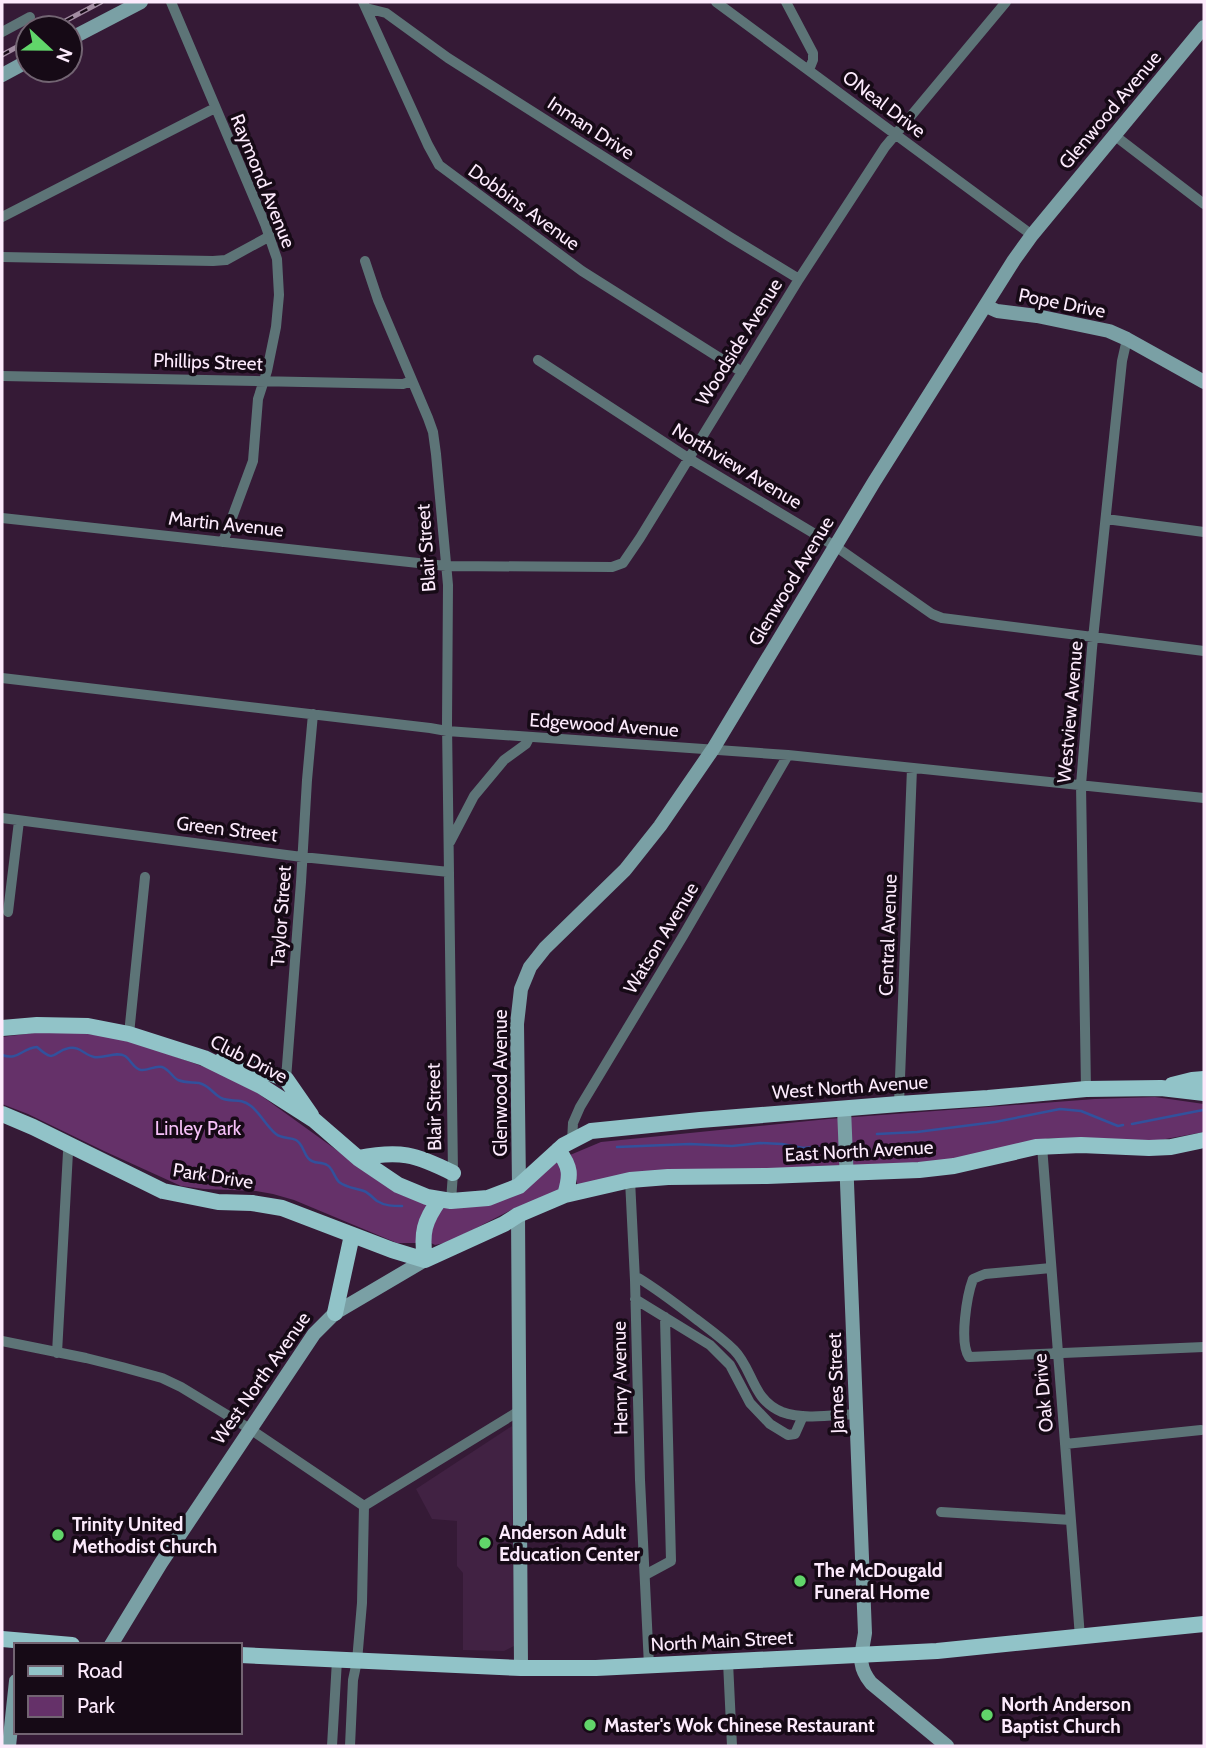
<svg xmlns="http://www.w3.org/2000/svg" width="1206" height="1748" font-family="Cabin,sans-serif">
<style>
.built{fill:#412243}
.green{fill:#653169}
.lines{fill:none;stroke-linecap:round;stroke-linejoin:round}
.stream{stroke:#32519c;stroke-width:2.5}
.street{stroke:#5d7477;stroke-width:10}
.secondary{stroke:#7aa0a5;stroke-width:14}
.primary{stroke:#91c3c8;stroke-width:16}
.rail-casing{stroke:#a28ca2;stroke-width:5}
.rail{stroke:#160a16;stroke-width:2.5;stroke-dasharray:8;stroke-linecap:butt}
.poi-dot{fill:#61d56a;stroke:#160a16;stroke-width:2.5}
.labels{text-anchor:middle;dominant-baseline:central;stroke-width:7;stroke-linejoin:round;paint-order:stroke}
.street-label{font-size:19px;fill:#fceafc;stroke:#160a16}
.park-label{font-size:19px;fill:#f7c1f9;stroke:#160a16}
.poi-label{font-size:19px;font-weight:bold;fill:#fceafc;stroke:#160a16;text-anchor:start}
</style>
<rect width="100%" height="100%" fill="#351a36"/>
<path class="built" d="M 512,1426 L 514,1646 L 504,1651 L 463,1650 L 463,1573 L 457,1566 L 457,1521 L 432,1519 L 416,1489 Z"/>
<path class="green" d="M 58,1030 L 126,1039 L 238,1079 L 385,1185 L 431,1205 L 416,1243 L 397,1243 L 294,1200 L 273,1194 L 256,1191 L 204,1189 L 181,1186 L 104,1151 L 28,1114 L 2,1104 L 2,1037 Z
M 1155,1097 L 1204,1104 L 1204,1132 L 1149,1142 L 1098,1138 L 1049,1138 L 951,1163 L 578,1187 L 570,1155 L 601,1142 L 828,1119 L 1095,1099 Z
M 558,1159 L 563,1167 L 561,1191 L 515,1208 L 449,1242 L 435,1245 L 431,1243 L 430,1228 L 443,1206 L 457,1206 Z"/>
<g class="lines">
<path class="stream" d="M 2,1055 C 18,1061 22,1048 37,1047 C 57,1065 52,1051 69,1048 C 79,1046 85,1055 94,1057 C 104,1059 116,1051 125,1056 C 131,1060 134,1069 141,1070 C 148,1071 155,1065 162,1067 C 169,1069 172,1077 178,1080 C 185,1083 192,1082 199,1083 C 209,1085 212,1093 221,1098 C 232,1103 239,1097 251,1106 C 261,1114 266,1126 276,1134 C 282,1139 290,1137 296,1140 C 303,1144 303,1152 308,1158 C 313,1165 321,1161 327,1165 C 333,1168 334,1177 339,1182 C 347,1188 355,1188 364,1191 C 369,1193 373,1198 377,1201 C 385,1206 393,1206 402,1206
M 1132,1124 L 1203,1110
M 877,1134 L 917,1132 L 995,1122 L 1060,1109 L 1081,1111 L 1118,1126 L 1123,1125
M 617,1147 L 690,1144 L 732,1146 L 760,1143 L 782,1144 L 803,1148 L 818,1147"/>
<path class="street" d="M 171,2 L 265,224 L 277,259 L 279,295 L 276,327 L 267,371 L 258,399 L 253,461 L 223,542
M 363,2 L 428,145 L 439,165 L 582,271 L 742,372
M 716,2 L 1032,235
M 786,2 L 813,53 L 813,60 L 809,70
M 366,8 L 386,13 L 448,58 L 730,237 L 799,279
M 2,32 L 30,17
M 1114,135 L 1204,204
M 2,217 L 215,108
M 2,257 L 213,261 L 226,260 L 270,236
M 365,261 L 378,300 L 428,418 L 433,432 L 436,454 L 448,585 L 447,724 L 453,1173 L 451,1201
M 538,360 L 688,458 L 835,546 L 932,614 L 942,618 L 1204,651
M 2,376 L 403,384 L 412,381
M 2,518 L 446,566 L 612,567 L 623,563 L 640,538 L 799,279 L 885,147 L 1006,2
M 1106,519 L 1204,532
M 2,678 L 430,728 L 447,731 L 788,755 L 1204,798
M 2,818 L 302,857 L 449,872
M 450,842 L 474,796 L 504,760 L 526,744 L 529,738
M 8,912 L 19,821
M 129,1034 L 145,877
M 286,1079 L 301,882 L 307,780 L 313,714
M 1086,1089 L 1081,785 L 1092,648 L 1122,361 L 1127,339
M 899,1104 L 912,768
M 572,1141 L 573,1123 L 580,1107 L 683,936 L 788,755
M 1042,1146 L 1080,1637
M 630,1180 L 635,1280 L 640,1480 L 649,1666
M 1051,1268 L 985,1274 L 973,1279 C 967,1295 959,1342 969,1357 L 1204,1347
M 635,1276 C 656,1288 676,1304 696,1319 C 709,1329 722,1338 734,1350 C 753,1369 752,1400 782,1412 C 804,1420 833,1415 856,1414
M 635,1299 L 710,1345 L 730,1365 L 750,1403 L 770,1424 L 788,1435 L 795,1434 L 803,1416
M 2,1341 L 86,1358 L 122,1367 L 162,1378 L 181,1387 L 250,1429 L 364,1506 L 362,1603 L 357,1661 L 353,1680 L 350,1746
M 57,1353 L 68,1152 L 70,1146
M 1065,1444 L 1201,1430
M 364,1506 L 519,1411
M 941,1512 L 1071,1520
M 645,1575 L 671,1561 L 665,1317
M 728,1662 L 732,1746
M 332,1746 L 337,1660"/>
<path class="secondary" d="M 70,39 L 141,2
M 2,75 L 28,61
M 986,306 L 997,311 L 1037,316 L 1109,331 L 1127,339 L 1204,382
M 844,1108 L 865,1633 C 862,1654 856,1664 871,1683 L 947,1746
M 519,1186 L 517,1024 L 521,989 L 530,967 L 545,948 L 625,870 L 660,826 L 713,749 L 874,482 L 1014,260 L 1032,235 L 1204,27
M 518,1215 L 521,1668
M 111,1645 L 161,1563 L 314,1334 L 335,1313 L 425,1260
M 9,1746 L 16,1681"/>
<path class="primary" d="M 2,1028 L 37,1025 L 88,1026 L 129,1034 L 204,1058 L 261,1086 L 314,1120 L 358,1158 L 398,1185 L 427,1197 L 451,1201 L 488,1198 L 519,1186 L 564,1145 L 591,1131 L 700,1120 L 899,1104 L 988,1098 L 1086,1089 L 1161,1088 L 1204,1093
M 222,1060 L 245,1064 L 286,1079 L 311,1115
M 1172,1085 L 1192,1080 L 1204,1079
M 2,1114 L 33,1127 L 163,1191 L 218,1202 L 252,1203 L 282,1208 L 392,1250 L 425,1260
M 558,1150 C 571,1167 571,1175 565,1195
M 358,1158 C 400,1150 415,1154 453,1173
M 425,1260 L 504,1224 L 518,1215 L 565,1195 L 630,1180 L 668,1177 L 767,1176 L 919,1170 L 954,1166 L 1036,1147 L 1081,1145 L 1149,1148 L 1171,1147 L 1204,1140
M 425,1260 C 421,1233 424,1221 440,1199
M 335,1313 L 352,1235
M 2,1639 L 72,1645
M 240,1655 L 521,1668 L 596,1668 L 937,1651 L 1204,1624"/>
<g class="rail-casing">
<path id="rail" d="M 52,28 L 101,2
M 2,55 L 28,41"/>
</g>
<use href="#rail" class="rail"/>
</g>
<g class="poi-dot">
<circle cx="58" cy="1535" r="7"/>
<circle cx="485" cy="1543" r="7"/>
<circle cx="800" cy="1581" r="7"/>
<circle cx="987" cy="1715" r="7"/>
<circle cx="590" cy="1725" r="7"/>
</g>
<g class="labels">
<g class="street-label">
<text transform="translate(884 104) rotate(37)">ONeal Drive</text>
<text transform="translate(1110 110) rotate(-50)">Glenwood Avenue</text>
<text transform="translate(591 128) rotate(33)">Inman Drive</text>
<text transform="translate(263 181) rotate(68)">Raymond Avenue</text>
<text transform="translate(524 207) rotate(36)">Dobbins Avenue</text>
<text transform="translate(1062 303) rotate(11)">Pope Drive</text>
<text transform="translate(739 342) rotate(-58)">Woodside Avenue</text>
<text transform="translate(208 362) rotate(2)">Phillips Street</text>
<text transform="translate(737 466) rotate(31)">Northview Avenue</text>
<text transform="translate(226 524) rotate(6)">Martin Avenue</text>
<text transform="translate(426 548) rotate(-94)">Blair Street</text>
<text transform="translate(791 581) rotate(-59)">Glenwood Avenue</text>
<text transform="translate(1070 712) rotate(-85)">Westview Avenue</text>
<text transform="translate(604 725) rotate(4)">Edgewood Avenue</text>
<text transform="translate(227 829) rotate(7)">Green Street</text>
<text transform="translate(281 916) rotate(-86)">Taylor Street</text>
<text transform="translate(888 935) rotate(-88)">Central Avenue</text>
<text transform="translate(661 938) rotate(-59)">Watson Avenue</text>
<text transform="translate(249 1059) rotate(27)">Club Drive</text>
<text transform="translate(500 1083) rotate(-90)">Glenwood Avenue</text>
<text transform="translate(850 1087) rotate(-4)">West North Avenue</text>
<text transform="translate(434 1107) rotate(-91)">Blair Street</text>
<text transform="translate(859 1151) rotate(-3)">East North Avenue</text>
<text transform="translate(213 1176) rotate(9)">Park Drive</text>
<text transform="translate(261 1378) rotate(-55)">West North Avenue</text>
<text transform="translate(620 1378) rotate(-91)">Henry Avenue</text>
<text transform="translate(836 1383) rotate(-92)">James Street</text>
<text transform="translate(1043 1393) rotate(-95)">Oak Drive</text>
<text transform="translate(722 1641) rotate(-3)">North Main Street</text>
</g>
<g class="park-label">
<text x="198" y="1128">Linley Park</text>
</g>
<g class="poi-label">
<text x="72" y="1524">Trinity United<tspan x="72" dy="22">Methodist Church</tspan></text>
<text x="499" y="1532">Anderson Adult<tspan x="499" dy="22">Education Center</tspan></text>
<text x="814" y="1570">The McDougald<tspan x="814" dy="22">Funeral Home</tspan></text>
<text x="1001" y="1704">North Anderson<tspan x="1001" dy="22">Baptist Church</tspan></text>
<text x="604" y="1725">Master's Wok Chinese Restaurant</text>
</g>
</g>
<rect width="1206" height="1748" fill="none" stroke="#fceafc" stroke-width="7"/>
<rect x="14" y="1643" width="228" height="91" fill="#160a16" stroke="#726472" stroke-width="2"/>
<rect x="28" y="1666" width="35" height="10" fill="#91c3c8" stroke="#726472" stroke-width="2"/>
<text x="77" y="1678" font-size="21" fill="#fceafc">Road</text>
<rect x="28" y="1696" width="35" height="21" fill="#653169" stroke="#726472" stroke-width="2"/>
<text x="77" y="1713" font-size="21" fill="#fceafc">Park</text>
<g transform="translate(49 49) rotate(112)"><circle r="33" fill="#160a16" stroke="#726472" stroke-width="2"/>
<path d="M0-5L12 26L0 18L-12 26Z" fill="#61d56a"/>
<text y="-10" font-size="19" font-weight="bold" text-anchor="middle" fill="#fceafc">N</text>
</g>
</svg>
